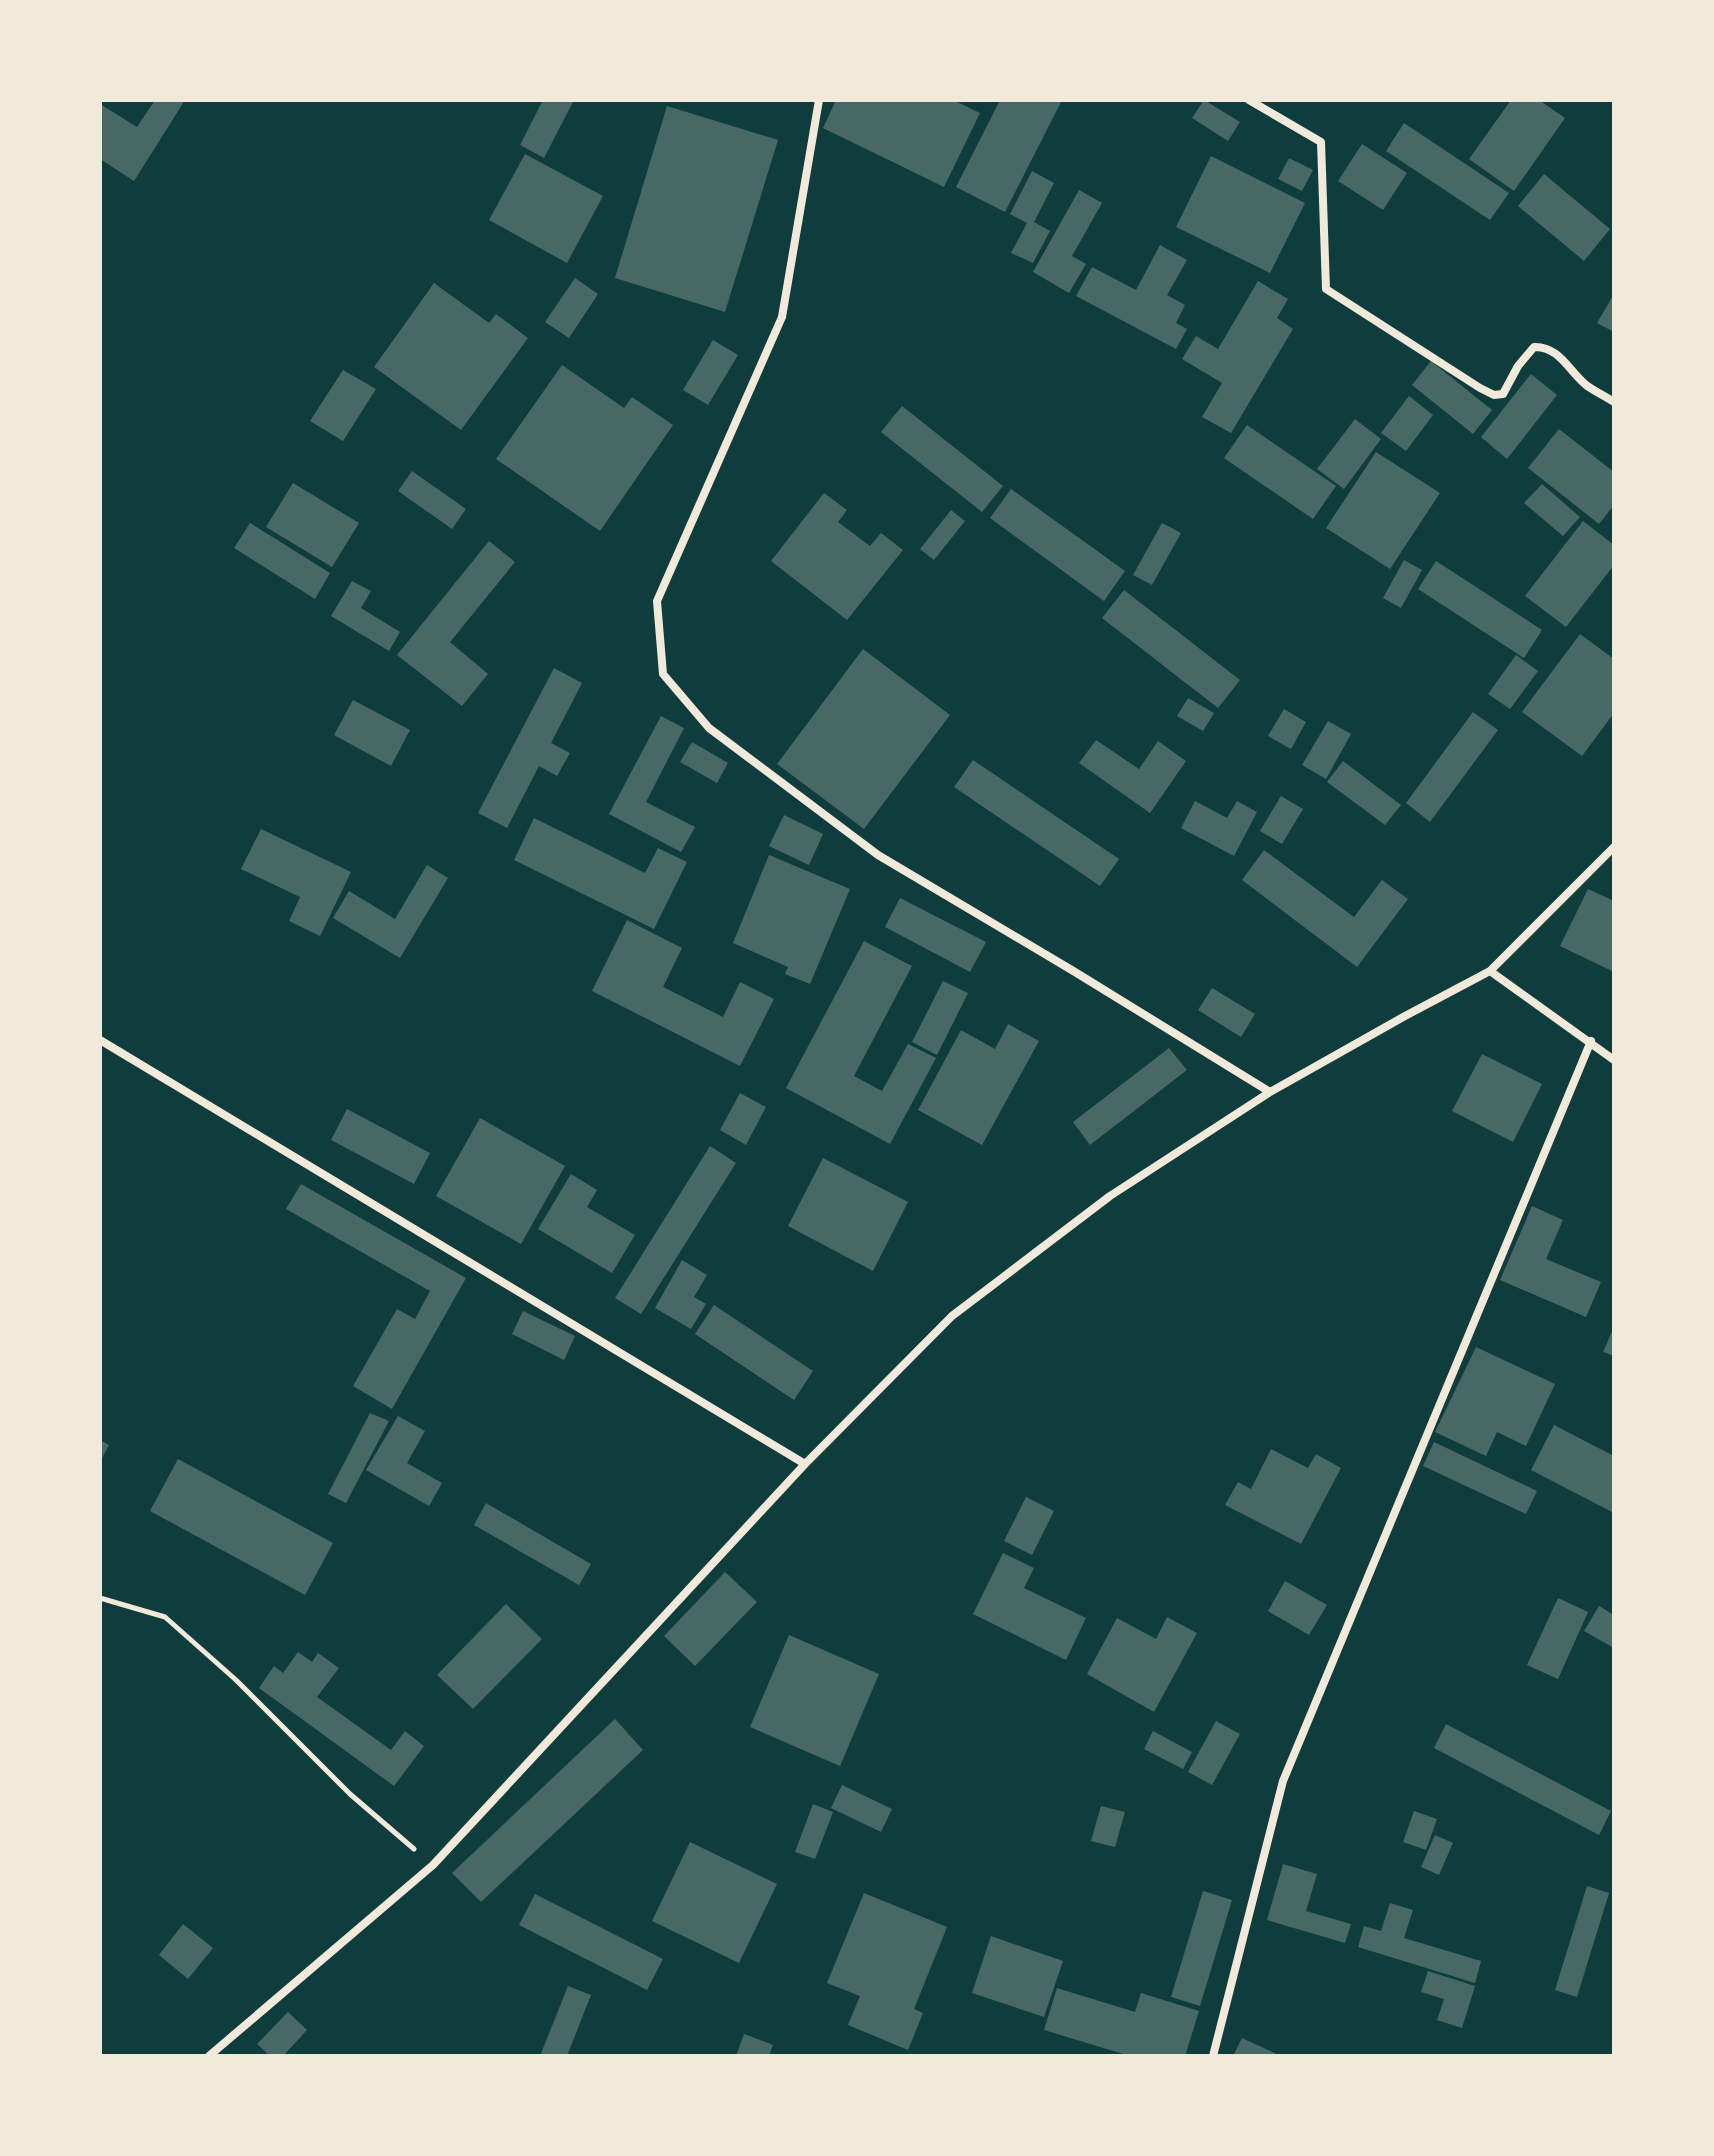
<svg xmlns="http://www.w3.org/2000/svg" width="1714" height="2156" font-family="'Asap Condensed',sans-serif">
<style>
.building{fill:#486865}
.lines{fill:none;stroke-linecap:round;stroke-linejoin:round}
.path{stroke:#f1e9da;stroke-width:5}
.minor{stroke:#f1e9da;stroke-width:8}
</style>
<rect width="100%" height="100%" fill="#0f3d3e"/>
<path class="building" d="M 155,100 L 185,100 L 134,181 L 100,159 L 100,104 L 137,127 Z
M 543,100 L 574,100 L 544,158 L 520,145 Z
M 836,100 L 953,100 L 980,113 L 944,187 L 823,128 Z
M 1000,100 L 1062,100 L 1005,212 L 956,187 Z
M 1204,100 L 1240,122 L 1228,141 L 1192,118 Z
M 1511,100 L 1539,100 L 1565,118 L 1514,191 L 1469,159 Z
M 667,106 L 778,140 L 725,312 L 615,278 Z
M 1404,123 L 1509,193 L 1490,220 L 1386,151 Z
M 1362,144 L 1407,173 L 1383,210 L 1338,181 Z
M 525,154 L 603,196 L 567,263 L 489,220 Z
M 1211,156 L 1305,203 L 1270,273 L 1176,227 Z
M 1289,158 L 1313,170 L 1302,191 L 1278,179 Z
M 1032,171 L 1054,183 L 1034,222 L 1050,231 L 1033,263 L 1011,253 L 1027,223 L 1010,214 Z
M 1544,174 L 1610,229 L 1584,261 L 1518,206 Z
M 1079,190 L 1102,203 L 1072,256 L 1086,264 L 1069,293 L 1033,272 Z
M 1160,245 L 1187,260 L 1167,295 L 1185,305 L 1176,323 L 1187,329 L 1176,349 L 1076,296 L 1092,267 L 1136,290 Z
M 575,278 L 598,294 L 569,338 L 545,322 Z
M 1258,281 L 1288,299 L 1277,318 L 1293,329 L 1231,433 L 1202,417 L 1222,383 L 1182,359 L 1196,336 L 1218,349 Z
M 434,283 L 489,323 L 496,314 L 528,338 L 461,430 L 374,367 Z
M 1614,294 L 1614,332 L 1597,323 Z
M 713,340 L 738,355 L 708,405 L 683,390 Z
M 1431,361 L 1492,410 L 1473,434 L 1412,385 Z
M 562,365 L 624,408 L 632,397 L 673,425 L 600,531 L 496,459 Z
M 343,370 L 376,389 L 343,441 L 310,421 Z
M 1531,374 L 1557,395 L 1507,459 L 1481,437 Z
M 1409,396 L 1433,415 L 1406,451 L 1381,433 Z
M 902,406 L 1003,486 L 982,512 L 881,432 Z
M 1355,419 L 1381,439 L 1344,489 L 1317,469 Z
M 1247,425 L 1336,486 L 1313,519 L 1224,458 Z
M 1559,429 L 1614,472 L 1614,505 L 1599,524 L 1528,468 Z
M 1376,452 L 1440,493 L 1390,569 L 1326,528 Z
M 412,471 L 466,509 L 452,529 L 398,491 Z
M 293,483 L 359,523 L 332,567 L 266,527 Z
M 1542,484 L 1580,517 L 1563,536 L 1524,503 Z
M 1011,489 L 1125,571 L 1104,601 L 990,518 Z
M 824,493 L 847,510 L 838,522 L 870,546 L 881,533 L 903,550 L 847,620 L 771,561 Z
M 951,510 L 965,521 L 934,560 L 920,549 Z
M 1583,521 L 1614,545 L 1614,565 L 1566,627 L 1525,596 Z
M 250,523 L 330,573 L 315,599 L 234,548 Z
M 1162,523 L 1181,533 L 1152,585 L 1133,575 Z
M 489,541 L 515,562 L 450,642 L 488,674 L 462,706 L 397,655 Z
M 1404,560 L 1422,570 L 1401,608 L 1383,598 Z
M 1436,561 L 1542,630 L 1524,658 L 1418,589 Z
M 352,581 L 371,591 L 361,608 L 400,632 L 389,651 L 331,616 Z
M 1124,590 L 1240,680 L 1218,708 L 1102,618 Z
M 1580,634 L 1614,659 L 1614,713 L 1582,756 L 1522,712 Z
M 863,649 L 950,715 L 864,829 L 777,764 Z
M 1516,655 L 1538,671 L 1510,709 L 1488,694 Z
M 554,668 L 582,683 L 551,743 L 570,753 L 557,776 L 539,766 L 507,828 L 478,813 Z
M 1188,698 L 1214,713 L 1203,731 L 1177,716 Z
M 353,700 L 410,730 L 391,766 L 334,735 Z
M 1284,709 L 1306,722 L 1291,749 L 1268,736 Z
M 1473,712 L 1498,730 L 1430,822 L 1406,803 Z
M 661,716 L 684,728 L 646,802 L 695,827 L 681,852 L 609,814 Z
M 1328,721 L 1351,734 L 1326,779 L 1302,765 Z
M 1096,740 L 1139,769 L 1158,741 L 1186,761 L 1150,813 L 1079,763 Z
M 692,742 L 728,763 L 717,783 L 680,762 Z
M 973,760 L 1119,859 L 1100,886 L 954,787 Z
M 1343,761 L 1401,805 L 1385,825 L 1327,782 Z
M 1281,796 L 1303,809 L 1282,844 L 1260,831 Z
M 1195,801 L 1227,818 L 1237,801 L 1257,812 L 1234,856 L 1181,828 Z
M 784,815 L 823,834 L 809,865 L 769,846 Z
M 534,818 L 645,873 L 658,848 L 687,862 L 654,929 L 514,860 Z
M 261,829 L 351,872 L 320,936 L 289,921 L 300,897 L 241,869 Z
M 1264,850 L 1354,917 L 1382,880 L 1408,899 L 1357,967 L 1242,880 Z
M 769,855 L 850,889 L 810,984 L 785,974 L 788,967 L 733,943 Z
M 427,865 L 448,878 L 400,958 L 333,918 L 349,891 L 395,919 Z
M 1588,889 L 1614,901 L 1614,972 L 1560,946 Z
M 900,898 L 986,942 L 970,972 L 885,927 Z
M 627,920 L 682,948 L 663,987 L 723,1017 L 740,982 L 774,999 L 740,1066 L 592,991 Z
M 864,941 L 912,966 L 854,1076 L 882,1091 L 908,1044 L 936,1058 L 890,1144 L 786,1088 Z
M 943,981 L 968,993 L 937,1055 L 912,1042 Z
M 1212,988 L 1255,1014 L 1241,1037 L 1198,1010 Z
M 1008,1024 L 1039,1041 L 982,1145 L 918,1110 L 961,1030 L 995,1049 Z
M 1169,1048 L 1187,1070 L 1090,1145 L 1073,1122 Z
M 1482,1054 L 1542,1084 L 1513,1142 L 1452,1111 Z
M 740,1093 L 766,1107 L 746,1145 L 720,1130 Z
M 347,1109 L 430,1153 L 414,1184 L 331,1140 Z
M 480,1118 L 565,1166 L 521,1244 L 436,1196 Z
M 710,1146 L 736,1163 L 641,1314 L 615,1298 Z
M 823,1158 L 908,1202 L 873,1271 L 788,1226 Z
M 571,1174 L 597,1190 L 587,1207 L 635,1235 L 612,1273 L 538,1229 Z
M 301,1184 L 466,1278 L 392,1409 L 353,1386 L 397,1309 L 415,1319 L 430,1291 L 286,1209 Z
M 1532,1206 L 1563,1220 L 1546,1259 L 1601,1282 L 1586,1317 L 1500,1280 Z
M 682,1260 L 707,1275 L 694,1297 L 706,1304 L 691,1329 L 655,1308 Z
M 714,1305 L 813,1371 L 794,1400 L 695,1334 Z
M 523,1311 L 575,1336 L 564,1360 L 512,1334 Z
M 1614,1327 L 1614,1356 L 1603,1352 Z
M 1476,1347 L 1555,1384 L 1526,1446 L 1497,1432 L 1486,1456 L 1435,1432 Z
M 370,1413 L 389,1421 L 346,1503 L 328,1494 Z
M 398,1416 L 425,1431 L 407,1463 L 442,1483 L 429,1506 L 366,1470 Z
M 1554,1425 L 1614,1456 L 1614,1513 L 1531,1470 Z
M 100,1440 L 109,1445 L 100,1462 Z
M 1434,1442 L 1537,1491 L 1526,1514 L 1423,1466 Z
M 1271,1449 L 1308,1468 L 1316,1454 L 1341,1468 L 1301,1544 L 1225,1505 L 1238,1482 L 1251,1489 Z
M 178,1459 L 333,1543 L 305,1595 L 150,1511 Z
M 1026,1497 L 1054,1511 L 1032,1555 L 1004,1541 Z
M 486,1503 L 591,1564 L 579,1585 L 474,1525 Z
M 1003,1553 L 1034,1568 L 1024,1588 L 1086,1618 L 1066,1660 L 973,1614 Z
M 725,1572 L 757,1602 L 695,1666 L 664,1636 Z
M 1285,1581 L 1327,1605 L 1309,1635 L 1268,1611 Z
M 1558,1598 L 1588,1612 L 1558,1679 L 1527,1665 Z
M 506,1604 L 542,1639 L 473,1709 L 437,1675 Z
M 1599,1606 L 1614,1615 L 1614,1648 L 1584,1631 Z
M 1167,1617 L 1197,1633 L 1154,1712 L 1087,1674 L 1117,1618 L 1156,1639 Z
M 789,1635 L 879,1674 L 840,1766 L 750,1727 Z
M 298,1652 L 312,1662 L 318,1653 L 339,1668 L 317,1697 L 391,1750 L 405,1731 L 424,1746 L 394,1786 L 259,1688 L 274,1666 L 283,1673 Z
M 615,1719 L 643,1750 L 481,1902 L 452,1873 Z
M 1216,1721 L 1240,1734 L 1212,1785 L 1188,1772 Z
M 1446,1724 L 1611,1811 L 1599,1835 L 1434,1748 Z
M 1153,1731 L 1192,1752 L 1183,1769 L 1144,1749 Z
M 842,1785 L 892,1809 L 881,1832 L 831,1808 Z
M 813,1804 L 833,1812 L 815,1859 L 795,1852 Z
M 1101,1806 L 1125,1812 L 1115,1847 L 1091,1841 Z
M 1414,1811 L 1437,1819 L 1426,1850 L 1403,1842 Z
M 1435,1835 L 1453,1843 L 1439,1875 L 1421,1867 Z
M 690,1842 L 777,1884 L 739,1963 L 652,1921 Z
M 1283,1864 L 1317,1874 L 1306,1911 L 1351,1924 L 1345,1943 L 1267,1920 Z
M 1587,1886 L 1609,1893 L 1577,1997 L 1555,1990 Z
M 1203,1891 L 1232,1900 L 1200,2006 L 1171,1997 Z
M 864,1893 L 947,1927 L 914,2009 L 923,2013 L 908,2050 L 848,2025 L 860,1996 L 827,1983 Z
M 535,1894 L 663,1959 L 647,1990 L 519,1925 Z
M 1390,1903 L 1413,1910 L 1404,1938 L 1481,1961 L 1475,1983 L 1358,1947 L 1364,1926 L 1381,1931 Z
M 183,1924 L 213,1948 L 188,1979 L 159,1955 Z
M 991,1936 L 1063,1961 L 1044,2017 L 972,1993 Z
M 1428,1971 L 1475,1986 L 1462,2028 L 1437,2020 L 1444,1999 L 1421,1992 Z
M 568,1986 L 591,1995 L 567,2056 L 540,2056 Z
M 1057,1988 L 1135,2012 L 1141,1993 L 1199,2011 L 1185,2056 L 1130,2056 L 1044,2030 Z
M 288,2012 L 307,2030 L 283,2056 L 270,2056 L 257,2044 Z
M 744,2034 L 773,2045 L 769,2056 L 736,2056 Z
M 1242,2038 L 1281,2056 L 1233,2056 Z"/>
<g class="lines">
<path class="path" d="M 100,1598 L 165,1617 L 236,1680 L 350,1794 L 414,1849"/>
<path class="minor" d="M 819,100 L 782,317 L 657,601 L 663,674 L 709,728 L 878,855 L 1075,972 L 1270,1092
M 1249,100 L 1321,142 L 1326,289 L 1480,388 L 1494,395 L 1503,394 L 1518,366 L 1534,347 C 1559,346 1569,371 1586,385 C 1594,391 1605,396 1614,402
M 1490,971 L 1614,1060
M 100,1040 L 805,1464
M 209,2056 L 433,1865 L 805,1464 L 952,1316 L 1110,1196 L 1270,1092 L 1405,1016 L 1490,971 L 1614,847
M 1213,2056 L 1283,1781 L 1591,1041"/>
</g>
<rect width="1714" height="2156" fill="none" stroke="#f1e9da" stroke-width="204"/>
</svg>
